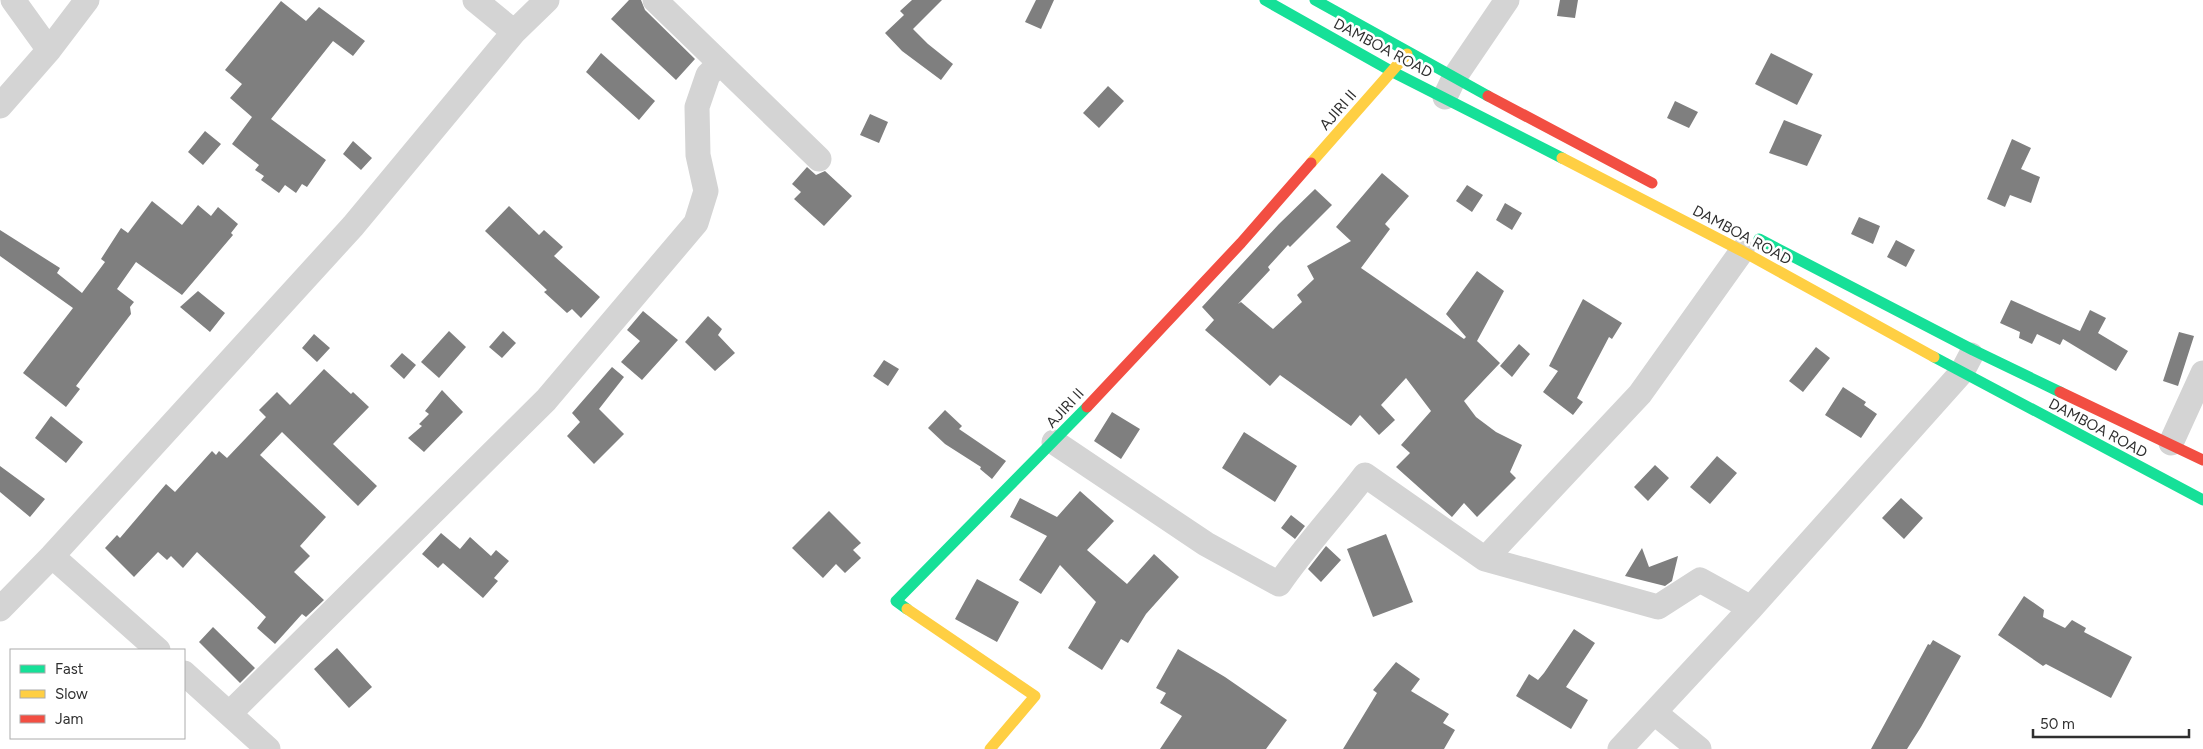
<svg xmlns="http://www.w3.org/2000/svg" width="2203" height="749" font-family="Figtree,sans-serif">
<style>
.building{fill:#7f7f7f}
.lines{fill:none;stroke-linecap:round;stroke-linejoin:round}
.street{stroke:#d4d4d4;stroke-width:25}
.fast{stroke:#16e098;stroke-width:11}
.slow{stroke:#ffcf43;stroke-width:11}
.jam{stroke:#f24e42;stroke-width:11}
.labels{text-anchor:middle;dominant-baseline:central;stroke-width:5;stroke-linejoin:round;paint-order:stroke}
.street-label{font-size:15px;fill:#2f2f2f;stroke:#fff}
</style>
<rect width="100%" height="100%" fill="#fff"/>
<path class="building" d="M 629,0 L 641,0 L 645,10 L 695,59 L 676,80 L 611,19 Z
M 912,0 L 942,0 L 913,29 L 928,44 L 953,64 L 941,80 L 902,51 L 885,33 L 904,15 L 900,11 Z
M 1036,0 L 1054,0 L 1041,29 L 1025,22 Z
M 1560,0 L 1578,0 L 1575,18 L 1557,16 Z
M 281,1 L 306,21 L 319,7 L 365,41 L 353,56 L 333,41 L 271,119 L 326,160 L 307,187 L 302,184 L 296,193 L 285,185 L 279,193 L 261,180 L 264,176 L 255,170 L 259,165 L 232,144 L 252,117 L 230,98 L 242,84 L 225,70 Z
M 601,53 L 655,101 L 639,120 L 586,72 Z
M 1771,53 L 1813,74 L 1797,105 L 1755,84 Z
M 1108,86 L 1124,101 L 1099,128 L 1083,113 Z
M 1675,101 L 1698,112 L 1689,128 L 1667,118 Z
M 870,114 L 888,122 L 879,143 L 860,135 Z
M 1784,120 L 1822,135 L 1807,166 L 1769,153 Z
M 205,131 L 221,144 L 203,165 L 188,152 Z
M 2012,139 L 2031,148 L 2021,169 L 2040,177 L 2031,203 L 2010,195 L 2005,207 L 1987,199 Z
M 353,141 L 372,158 L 361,170 L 343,154 Z
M 807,167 L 816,175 L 825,171 L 852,196 L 824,226 L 794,199 L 801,192 L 792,184 Z
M 1382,173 L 1409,196 L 1385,224 L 1390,229 L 1361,268 L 1464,339 L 1466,337 L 1446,314 L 1477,271 L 1504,291 L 1477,341 L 1500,363 L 1464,401 L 1476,417 L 1496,432 L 1522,445 L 1510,472 L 1516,478 L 1477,517 L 1464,503 L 1452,517 L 1396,467 L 1410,453 L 1401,445 L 1431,411 L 1406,378 L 1381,405 L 1395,420 L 1379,435 L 1360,415 L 1351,426 L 1280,375 L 1270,386 L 1205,330 L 1214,320 L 1202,307 L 1279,224 L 1315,189 L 1332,205 L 1290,247 L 1288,245 L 1268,267 L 1270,270 L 1238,304 L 1241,302 L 1273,329 L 1302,302 L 1297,295 L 1314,279 L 1307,266 L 1351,241 L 1336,227 Z
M 1467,185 L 1483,195 L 1472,212 L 1456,201 Z
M 152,201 L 182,225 L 198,205 L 211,216 L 218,207 L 238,224 L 231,233 L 233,235 L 182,295 L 136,262 L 117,289 L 134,302 L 130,307 L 131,314 L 76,386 L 80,389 L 66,407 L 23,373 L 73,308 L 0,256 L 0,230 L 60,268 L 57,273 L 82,293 L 105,262 L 101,259 L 121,228 L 128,233 Z
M 1505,203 L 1522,213 L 1512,230 L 1496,220 Z
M 509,206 L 539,235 L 544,230 L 563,247 L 554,256 L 600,297 L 581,318 L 572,309 L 567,313 L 544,292 L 547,290 L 485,231 Z
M 1859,217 L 1880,226 L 1873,244 L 1851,234 Z
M 1896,240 L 1915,250 L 1906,267 L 1887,257 Z
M 198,291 L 225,313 L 210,332 L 180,307 Z
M 1583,299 L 1622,323 L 1612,339 L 1609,337 L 1577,398 L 1583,402 L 1573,415 L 1543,392 L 1558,371 L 1549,366 Z
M 2011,300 L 2080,331 L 2090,310 L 2106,318 L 2098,333 L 2128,351 L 2116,371 L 2063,339 L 2060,345 L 2037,334 L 2032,344 L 2019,338 L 2020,332 L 2000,323 Z
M 643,311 L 678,340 L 642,380 L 621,362 L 640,341 L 627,330 Z
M 708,316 L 722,329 L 718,335 L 735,353 L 715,371 L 685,342 Z
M 449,331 L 466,347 L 439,378 L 421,362 Z
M 503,331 L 516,343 L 502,358 L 489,347 Z
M 2179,332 L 2194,336 L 2178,386 L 2163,381 Z
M 314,334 L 330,348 L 317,362 L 302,348 Z
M 1519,344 L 1530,354 L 1512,377 L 1500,366 Z
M 1816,347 L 1830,358 L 1803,392 L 1789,381 Z
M 402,353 L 416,365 L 404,379 L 390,366 Z
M 884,360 L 899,369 L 888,386 L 873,376 Z
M 612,367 L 624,377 L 599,409 L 624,434 L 594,464 L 567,436 L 580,422 L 572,413 Z
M 324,369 L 351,394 L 353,392 L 369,407 L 333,444 L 377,486 L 358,506 L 282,432 L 260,455 L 326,517 L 300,546 L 310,556 L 294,572 L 324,600 L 306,617 L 302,614 L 275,644 L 257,628 L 266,617 L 197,552 L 183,568 L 171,556 L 167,560 L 158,552 L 134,577 L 105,548 L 117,535 L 120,538 L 166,484 L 175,492 L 212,451 L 216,455 L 219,451 L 227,458 L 266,417 L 259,410 L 277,392 L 290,405 Z
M 1843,387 L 1866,402 L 1864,405 L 1877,414 L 1861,438 L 1825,415 Z
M 442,390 L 463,412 L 424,452 L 408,438 L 422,426 L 419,424 L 429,414 L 425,411 Z
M 945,410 L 962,426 L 959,429 L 1006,461 L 992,479 L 980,469 L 981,467 L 945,444 L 928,428 Z
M 1112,412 L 1140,429 L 1121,459 L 1094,441 Z
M 51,416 L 83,442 L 66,463 L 35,438 Z
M 1244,432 L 1297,466 L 1275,502 L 1222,468 Z
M 1717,456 L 1737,473 L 1710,504 L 1690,487 Z
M 1655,465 L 1669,478 L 1648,501 L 1634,487 Z
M 0,466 L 45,499 L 30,517 L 0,492 Z
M 1080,491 L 1114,521 L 1087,550 L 1127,584 L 1154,554 L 1179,577 L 1146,614 L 1128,643 L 1121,639 L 1102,670 L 1068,648 L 1096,602 L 1060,565 L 1041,594 L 1019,580 L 1047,536 L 1010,517 L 1020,498 L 1057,517 Z
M 1901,498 L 1923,518 L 1904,539 L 1882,518 Z
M 829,511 L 861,543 L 853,550 L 861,558 L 845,573 L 836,564 L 823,578 L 792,548 Z
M 1291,515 L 1305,526 L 1295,539 L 1281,528 Z
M 441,533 L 460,549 L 470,537 L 491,556 L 496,550 L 509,561 L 494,578 L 498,581 L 483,598 L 443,563 L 438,568 L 422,554 Z
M 1386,534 L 1413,602 L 1373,617 L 1347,549 Z
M 1326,546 L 1341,560 L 1321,582 L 1308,569 Z
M 1642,548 L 1649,567 L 1678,556 L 1672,581 L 1665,586 L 1625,576 Z
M 977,579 L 1019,602 L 997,642 L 955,619 Z
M 2024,596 L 2044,610 L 2043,617 L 2065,628 L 2072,620 L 2086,628 L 2084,632 L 2132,657 L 2111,698 L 2046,664 L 2043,666 L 1998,635 Z
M 213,627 L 255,668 L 240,683 L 199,642 Z
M 1574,629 L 1595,643 L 1566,687 L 1588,700 L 1571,729 L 1516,696 L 1529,674 L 1538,680 L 1544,673 Z
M 1933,640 L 1961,656 L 1921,727 L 1907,749 L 1871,749 L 1928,644 L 1930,645 Z
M 337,648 L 372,687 L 349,708 L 314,669 Z
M 1178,649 L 1225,677 L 1287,720 L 1266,749 L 1160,749 L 1182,716 L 1160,703 L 1166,693 L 1156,688 Z
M 1396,662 L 1420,679 L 1411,691 L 1449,714 L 1443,723 L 1455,730 L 1444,749 L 1343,749 L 1377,693 L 1373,690 Z"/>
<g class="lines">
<path class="street" d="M 13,0 L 49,50
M 475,0 L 514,32
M 655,0 L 819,159
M 1445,97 L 1454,78 L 1507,0
M 0,106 L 49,50 L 87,0
M 1054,442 L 1206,544 L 1279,584 C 1305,546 1337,512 1365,475 L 1485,559 L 1658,607 L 1700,580 L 1751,608
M 2171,443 L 2203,373
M 52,556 L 158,650
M 1485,559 L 1640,394 L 1742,251
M 0,609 L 52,556 L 353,226 L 514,32 L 547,0
M 184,673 L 268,749
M 230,713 L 546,400 L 696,223 L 706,191 L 698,155 L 697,107 L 708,75 L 720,63
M 1655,713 L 1699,749
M 1620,749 L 1751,608 L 1962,372 L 1971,355"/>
<path class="fast" d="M 1265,0 L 1391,71 L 1562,158
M 1315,0 L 1488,96
M 1759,239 L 1973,350 L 2060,392
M 1934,357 L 2203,500
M 907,609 L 896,601 L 1087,407"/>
<path class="slow" d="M 1562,158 L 1742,251 L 1934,357
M 1311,163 L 1407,54
M 907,609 L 1035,696 L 990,749"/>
<path class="jam" d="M 1488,96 L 1652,183
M 2060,392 L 2203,460
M 1087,407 L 1241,243 L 1311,163"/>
</g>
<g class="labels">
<g class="street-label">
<text transform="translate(1383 48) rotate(28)">DAMBOA ROAD</text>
<text transform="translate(1338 110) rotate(-49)">AJIRI II</text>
<text transform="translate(1742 235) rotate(28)">DAMBOA ROAD</text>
<text transform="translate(1065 408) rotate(-47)">AJIRI II</text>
<text transform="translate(2098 428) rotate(28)">DAMBOA ROAD</text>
</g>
</g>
<rect x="10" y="649" width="175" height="90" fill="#ffffff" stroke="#acacac"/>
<rect x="20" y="665" width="25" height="8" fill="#16e098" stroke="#acacac"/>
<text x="55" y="674" font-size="15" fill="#2f2f2f">Fast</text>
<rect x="20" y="690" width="25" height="8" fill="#ffcf43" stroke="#acacac"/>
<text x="55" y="699" font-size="15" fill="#2f2f2f">Slow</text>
<rect x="20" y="715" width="25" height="8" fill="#f24e42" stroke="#acacac"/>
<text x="55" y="724" font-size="15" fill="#2f2f2f">Jam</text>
<path d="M2033 729v8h156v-8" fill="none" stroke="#2f2f2f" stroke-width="2.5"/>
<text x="2040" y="729" font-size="15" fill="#2f2f2f" stroke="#ffffff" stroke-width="4" paint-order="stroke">50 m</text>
</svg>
